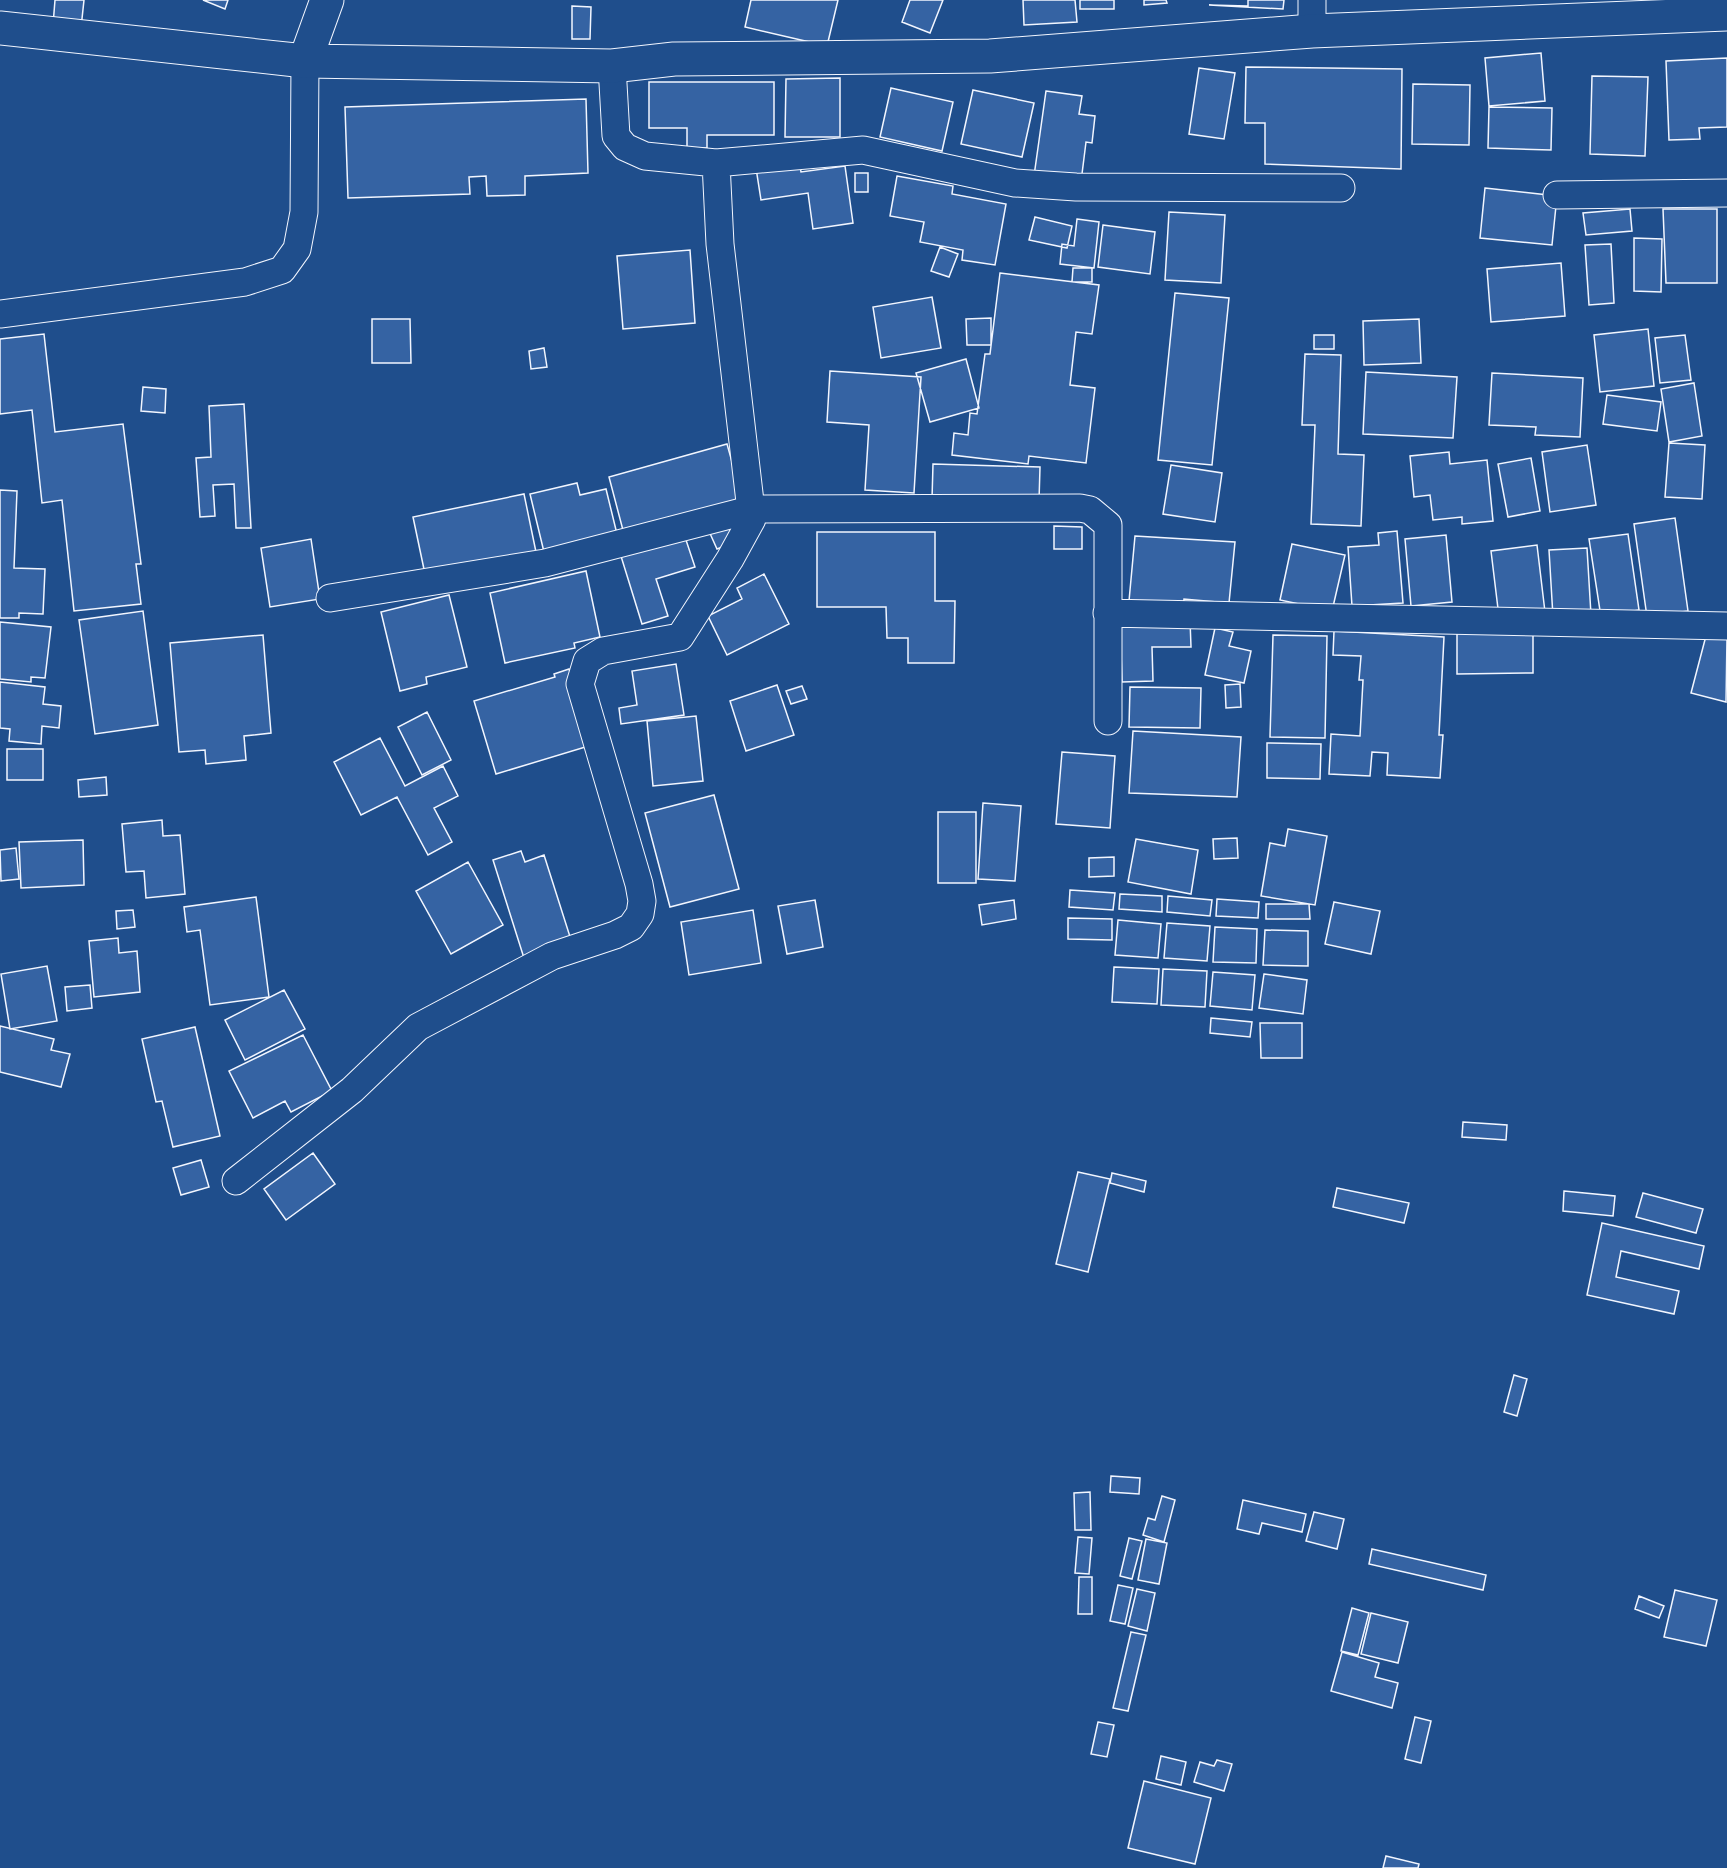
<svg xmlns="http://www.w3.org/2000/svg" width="1727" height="1868" font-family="'Open Sans',sans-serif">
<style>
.building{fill:#3563a3;stroke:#f2f6ff;stroke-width:1.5}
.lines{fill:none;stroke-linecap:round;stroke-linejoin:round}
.street-casing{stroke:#f2f6ff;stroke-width:29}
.secondary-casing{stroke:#f2f6ff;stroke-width:35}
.street{stroke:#1f4e8c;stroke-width:27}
.secondary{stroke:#1f4e8c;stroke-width:33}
</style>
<rect width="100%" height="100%" fill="#1f4e8c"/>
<path class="building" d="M 55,0 L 84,0 L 81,28 L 53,25 Z
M 203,0 L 228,0 L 225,9 Z
M 751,0 L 838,0 L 827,46 L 745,27 Z
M 910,0 L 943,0 L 930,33 L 902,22 Z
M 1023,0 L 1075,0 L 1077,22 L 1024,25 Z
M 1080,0 L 1114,0 L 1114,9 L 1080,9 Z
M 1144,0 L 1166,0 L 1167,3 L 1144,5 Z
M 1248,0 L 1284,0 L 1283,9 L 1209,5 L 1248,6 Z
M 572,6 L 591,7 L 590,39 L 572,39 Z
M 1541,53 L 1545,101 L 1489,106 L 1485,58 Z
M 1727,58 L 1727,127 L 1699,128 L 1700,139 L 1669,140 L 1666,61 Z
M 1246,67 L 1402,69 L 1401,169 L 1265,164 L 1265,123 L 1245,123 Z
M 1199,68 L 1235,73 L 1224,139 L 1189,134 Z
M 1592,76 L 1648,77 L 1645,156 L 1590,154 Z
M 840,78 L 840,137 L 785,137 L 786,79 Z
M 649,82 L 774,82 L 774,135 L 707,135 L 707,148 L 687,148 L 687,128 L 649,128 Z
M 1413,84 L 1470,85 L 1469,145 L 1412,144 Z
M 891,88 L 953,102 L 942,151 L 880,137 Z
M 973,90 L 1034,103 L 1022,157 L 961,144 Z
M 1046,91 L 1082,96 L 1079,114 L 1095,116 L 1092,143 L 1086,142 L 1081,182 L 1034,176 Z
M 586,99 L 588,173 L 525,176 L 525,195 L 487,196 L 486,176 L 469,177 L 470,194 L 348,198 L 345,107 Z
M 1489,107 L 1552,108 L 1551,150 L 1488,148 Z
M 799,161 L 801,172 L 845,166 L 853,223 L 813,229 L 808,193 L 761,200 L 756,168 Z
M 855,173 L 868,173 L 868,192 L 855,192 Z
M 897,176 L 953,186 L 952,194 L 1006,204 L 995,265 L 962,260 L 963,250 L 920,242 L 924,222 L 890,216 Z
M 1485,188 L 1557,196 L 1552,245 L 1480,238 Z
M 1630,209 L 1632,231 L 1586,235 L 1583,213 Z
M 1663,209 L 1717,209 L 1717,283 L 1666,283 Z
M 1169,212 L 1225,215 L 1221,283 L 1165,280 Z
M 1035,217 L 1072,226 L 1067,248 L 1029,240 Z
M 1077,219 L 1099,222 L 1094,268 L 1060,264 L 1062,244 L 1074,246 Z
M 1103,225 L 1155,232 L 1150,274 L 1098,267 Z
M 1634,238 L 1662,239 L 1661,292 L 1634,291 Z
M 1611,244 L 1614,303 L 1589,305 L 1585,245 Z
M 940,247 L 958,254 L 949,277 L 931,271 Z
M 690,250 L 695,323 L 623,329 L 617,256 Z
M 1561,263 L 1565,316 L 1491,322 L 1487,269 Z
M 1073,268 L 1092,268 L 1092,282 L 1072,282 Z
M 1000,273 L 1099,285 L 1092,334 L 1076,332 L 1070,385 L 1095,388 L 1086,463 L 1029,456 L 1028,464 L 952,455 L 954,433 L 968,435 L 970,413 L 977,414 L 985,354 L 990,354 Z
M 1175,293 L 1229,298 L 1212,465 L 1158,460 Z
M 932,297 L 941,348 L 881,358 L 873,307 Z
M 991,318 L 991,345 L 967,345 L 966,319 Z
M 372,319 L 410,319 L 411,363 L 372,363 Z
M 1419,319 L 1421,363 L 1364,365 L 1363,321 Z
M 1648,329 L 1654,386 L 1600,392 L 1594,335 Z
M 44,334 L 55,432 L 123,424 L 141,564 L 136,564 L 141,604 L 74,611 L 62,500 L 42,503 L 32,410 L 0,414 L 0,339 Z
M 1314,335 L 1334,335 L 1334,349 L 1314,349 Z
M 1685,335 L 1691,380 L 1660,383 L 1655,338 Z
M 544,348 L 547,367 L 531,369 L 529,351 Z
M 1305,354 L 1341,355 L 1338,454 L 1364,455 L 1361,526 L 1311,524 L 1315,425 L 1302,425 Z
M 966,359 L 979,408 L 930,422 L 916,373 Z
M 830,371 L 921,377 L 914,493 L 865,490 L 869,425 L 827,422 Z
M 1366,372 L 1457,377 L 1453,438 L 1363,434 Z
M 1492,373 L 1583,378 L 1580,437 L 1535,435 L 1536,427 L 1489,425 Z
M 1694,383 L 1702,436 L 1669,442 L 1661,389 Z
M 143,387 L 166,389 L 165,413 L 141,411 Z
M 1607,395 L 1661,402 L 1657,431 L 1603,424 Z
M 244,404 L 251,528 L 236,528 L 234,484 L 213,485 L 215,516 L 200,517 L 196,458 L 211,457 L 209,406 Z
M 1669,443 L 1705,445 L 1702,499 L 1665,497 Z
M 727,444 L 743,501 L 624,534 L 609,477 Z
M 1587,445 L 1596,505 L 1550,512 L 1542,452 Z
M 1449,452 L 1450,464 L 1487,460 L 1493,521 L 1462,524 L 1462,517 L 1433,520 L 1430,495 L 1414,497 L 1410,456 Z
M 1531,458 L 1540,511 L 1508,517 L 1498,464 Z
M 933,464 L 1040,467 L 1039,501 L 932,499 Z
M 1171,465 L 1222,473 L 1215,522 L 1163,514 Z
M 577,483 L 580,495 L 606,489 L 617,534 L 544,552 L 530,494 Z
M 0,490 L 17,491 L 14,568 L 45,569 L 43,614 L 19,613 L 19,618 L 0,618 Z
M 524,494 L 536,552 L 425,574 L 413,517 Z
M 1675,518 L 1688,611 L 1647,617 L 1634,524 Z
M 733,519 L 741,540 L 717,549 L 708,529 Z
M 1054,526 L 1082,527 L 1082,549 L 1054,549 Z
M 1397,531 L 1403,603 L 1352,606 L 1348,547 L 1379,545 L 1378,533 Z
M 817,532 L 935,532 L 935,601 L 955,601 L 954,663 L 908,663 L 908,638 L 887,638 L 886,607 L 817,607 Z
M 684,534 L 695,567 L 656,579 L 668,616 L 642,624 L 620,553 Z
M 1628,534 L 1639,610 L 1601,617 L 1589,539 Z
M 1446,535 L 1452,602 L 1411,606 L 1405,539 Z
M 1135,536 L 1235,542 L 1229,603 L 1184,599 L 1183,606 L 1129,601 Z
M 311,539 L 320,599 L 270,607 L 261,548 Z
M 1292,544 L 1345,555 L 1332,611 L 1280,600 Z
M 1537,545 L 1545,612 L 1499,617 L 1491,551 Z
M 1587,548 L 1591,615 L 1553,617 L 1549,550 Z
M 586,571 L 600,637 L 574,643 L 575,648 L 505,663 L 490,593 Z
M 764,574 L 789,624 L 727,655 L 708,616 L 742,599 L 737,588 Z
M 449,595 L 467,667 L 426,677 L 427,684 L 400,691 L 381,612 Z
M 143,611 L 158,725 L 95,734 L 79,620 Z
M 1190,620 L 1191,647 L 1152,647 L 1153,681 L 1122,682 L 1120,621 Z
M 0,622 L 51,627 L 45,678 L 31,677 L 31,682 L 0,679 Z
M 1215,628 L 1233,632 L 1229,646 L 1251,651 L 1244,683 L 1205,675 Z
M 1457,630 L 1533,630 L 1533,673 L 1457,674 Z
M 1334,631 L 1444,637 L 1439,735 L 1443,735 L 1440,778 L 1387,775 L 1388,753 L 1372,752 L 1370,776 L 1329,774 L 1331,734 L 1360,736 L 1363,680 L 1359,680 L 1361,656 L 1333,655 Z
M 1707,632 L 1727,637 L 1726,702 L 1691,693 Z
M 263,635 L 271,733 L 244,736 L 246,760 L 206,764 L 205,750 L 179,752 L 170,643 Z
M 1273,635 L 1327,636 L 1325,738 L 1270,737 Z
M 676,664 L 684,715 L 621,724 L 619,708 L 637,705 L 632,671 Z
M 569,669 L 592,745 L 496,774 L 474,701 L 555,677 L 554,674 Z
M 0,682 L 45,687 L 43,704 L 61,706 L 59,728 L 42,726 L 41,744 L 9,741 L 10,729 L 0,728 Z
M 1240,684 L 1241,707 L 1226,708 L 1225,685 Z
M 777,685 L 794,735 L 746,751 L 730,701 Z
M 802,686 L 807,699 L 791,704 L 786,691 Z
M 1130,687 L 1201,688 L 1200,728 L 1129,727 Z
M 427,712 L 451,760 L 422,775 L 398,727 Z
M 696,716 L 703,781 L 653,786 L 647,721 Z
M 1133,731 L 1241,737 L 1237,797 L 1129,793 Z
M 380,738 L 405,786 L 443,766 L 458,796 L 434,808 L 452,842 L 428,855 L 397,797 L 361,815 L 334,762 Z
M 1267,743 L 1321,744 L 1320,779 L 1267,778 Z
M 7,749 L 43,749 L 43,780 L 7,780 Z
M 1062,752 L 1115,756 L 1110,828 L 1056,824 Z
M 106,777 L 107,795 L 79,797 L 78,780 Z
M 714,795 L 739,889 L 670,907 L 645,813 Z
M 983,803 L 1021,806 L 1015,881 L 978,879 Z
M 938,812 L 976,812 L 976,883 L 938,883 Z
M 162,820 L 163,836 L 180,835 L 185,894 L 146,898 L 144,871 L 126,872 L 122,824 Z
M 1288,829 L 1327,836 L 1315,905 L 1261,896 L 1270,843 L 1285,846 Z
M 1237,838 L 1238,858 L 1214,859 L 1213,839 Z
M 1136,839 L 1198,850 L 1191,894 L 1128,882 Z
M 83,840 L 84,885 L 21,888 L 19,842 Z
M 16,848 L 19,879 L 1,881 L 0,850 Z
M 521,851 L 525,862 L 544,855 L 572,943 L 524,958 L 493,860 Z
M 1114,857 L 1114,876 L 1089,877 L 1089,858 Z
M 468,862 L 503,925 L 451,954 L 416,891 Z
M 1070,890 L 1115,893 L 1113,910 L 1069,907 Z
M 1120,894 L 1162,896 L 1162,912 L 1119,909 Z
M 1168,896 L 1212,900 L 1210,916 L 1167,912 Z
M 256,897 L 269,997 L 210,1005 L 200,930 L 187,932 L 184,907 Z
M 1217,899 L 1259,902 L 1258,918 L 1216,916 Z
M 815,900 L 823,947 L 787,954 L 778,906 Z
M 1014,900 L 1016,919 L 982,925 L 979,905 Z
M 1334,902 L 1380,911 L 1371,954 L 1325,944 Z
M 1266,904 L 1309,904 L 1310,919 L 1266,919 Z
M 133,910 L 135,927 L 117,929 L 116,911 Z
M 753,910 L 761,963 L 689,975 L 681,922 Z
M 1068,918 L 1112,919 L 1112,940 L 1068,939 Z
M 1118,920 L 1161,924 L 1158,958 L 1115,955 Z
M 1167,923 L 1210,926 L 1207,961 L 1164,958 Z
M 1215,927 L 1257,929 L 1256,963 L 1213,962 Z
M 1265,930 L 1308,931 L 1308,966 L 1263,965 Z
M 118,938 L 119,953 L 137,951 L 140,992 L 94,997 L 89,941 Z
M 47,966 L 57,1021 L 10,1029 L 1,974 Z
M 1114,967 L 1159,969 L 1157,1004 L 1112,1002 Z
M 1163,969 L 1207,971 L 1205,1007 L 1161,1005 Z
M 1213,972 L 1255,975 L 1252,1010 L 1210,1006 Z
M 1264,974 L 1307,980 L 1303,1014 L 1259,1008 Z
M 90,985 L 92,1008 L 67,1011 L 65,987 Z
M 284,990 L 305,1029 L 245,1060 L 225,1020 Z
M 1211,1018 L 1252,1022 L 1250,1037 L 1210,1033 Z
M 1260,1023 L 1302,1023 L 1302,1058 L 1261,1058 Z
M 0,1026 L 54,1039 L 51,1050 L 70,1054 L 61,1087 L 0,1072 Z
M 195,1027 L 220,1136 L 173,1147 L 162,1101 L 156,1102 L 142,1039 Z
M 303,1035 L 332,1091 L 291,1112 L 285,1101 L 253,1118 L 229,1071 Z
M 1463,1122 L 1507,1125 L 1506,1140 L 1462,1137 Z
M 313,1153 L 335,1184 L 286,1220 L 264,1189 Z
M 201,1160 L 209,1187 L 181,1195 L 173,1168 Z
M 1078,1172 L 1110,1179 L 1088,1272 L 1056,1264 Z
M 1112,1173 L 1146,1181 L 1144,1192 L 1110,1183 Z
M 1337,1188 L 1409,1203 L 1404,1223 L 1333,1207 Z
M 1564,1191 L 1615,1196 L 1613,1216 L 1563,1211 Z
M 1643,1193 L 1703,1209 L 1696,1233 L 1636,1217 Z
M 1602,1223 L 1704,1246 L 1699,1269 L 1621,1251 L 1616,1277 L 1679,1291 L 1674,1314 L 1587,1295 Z
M 1514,1375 L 1527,1379 L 1517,1416 L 1504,1412 Z
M 1111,1476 L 1140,1478 L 1139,1494 L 1110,1492 Z
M 1090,1492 L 1091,1530 L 1075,1530 L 1074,1493 Z
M 1162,1496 L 1175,1500 L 1164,1542 L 1143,1535 L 1148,1518 L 1155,1520 Z
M 1243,1500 L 1306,1514 L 1302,1532 L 1262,1523 L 1259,1534 L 1237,1529 Z
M 1314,1512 L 1344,1519 L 1337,1549 L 1306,1541 Z
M 1078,1537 L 1092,1538 L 1089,1574 L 1075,1573 Z
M 1129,1538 L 1142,1541 L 1132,1579 L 1120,1576 Z
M 1146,1539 L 1167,1543 L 1159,1584 L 1138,1580 Z
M 1372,1549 L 1486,1575 L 1483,1590 L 1369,1564 Z
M 1079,1577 L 1092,1577 L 1092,1614 L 1078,1614 Z
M 1118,1585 L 1133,1588 L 1125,1624 L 1110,1621 Z
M 1137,1589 L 1155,1593 L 1147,1631 L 1128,1626 Z
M 1675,1590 L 1717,1600 L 1706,1646 L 1664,1637 Z
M 1639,1596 L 1664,1606 L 1659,1618 L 1635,1609 Z
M 1352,1608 L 1369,1613 L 1358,1655 L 1341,1651 Z
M 1371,1613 L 1408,1622 L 1398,1663 L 1361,1654 Z
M 1131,1632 L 1146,1635 L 1128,1711 L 1113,1708 Z
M 1342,1652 L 1379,1663 L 1375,1677 L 1398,1683 L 1392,1708 L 1331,1691 Z
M 1415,1717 L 1431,1721 L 1421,1763 L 1405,1759 Z
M 1098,1722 L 1114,1725 L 1107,1757 L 1091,1754 Z
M 1161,1756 L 1186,1762 L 1181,1785 L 1156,1779 Z
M 1217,1760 L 1232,1764 L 1224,1791 L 1194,1782 L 1200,1762 L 1214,1766 Z
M 1144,1781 L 1211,1798 L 1195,1864 L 1128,1848 Z
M 1386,1856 L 1419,1864 L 1418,1868 L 1383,1868 Z"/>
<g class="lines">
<g class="street-casing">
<path id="street" d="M 1312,31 L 1312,0
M 612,66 L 616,136 L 625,147 L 645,156 L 716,163 L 863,150 L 1015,183 L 1076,187 L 1341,188
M 1557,195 L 1727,193
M 0,314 L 245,282 L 282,270 L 297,249 L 304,212 L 305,61
M 330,598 L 545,563 L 753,509 L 1080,508 L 1090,510 L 1108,525 L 1108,721
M 1107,613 L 1727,626
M 236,1181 L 352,1090 L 418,1027 L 552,956 L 615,935 L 631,927 L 640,914 L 642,901 L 639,884 L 580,684 L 587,661 L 603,651 L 680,637 L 730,559 L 752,519 L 720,244 L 716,163"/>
</g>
<g class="secondary-casing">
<path id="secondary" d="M 0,28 L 305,61 L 612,66 L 674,59 L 990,56 L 1312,31 L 1727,14
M 305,61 L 327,0"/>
</g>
<use href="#street" class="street"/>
<use href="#secondary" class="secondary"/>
</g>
</svg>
